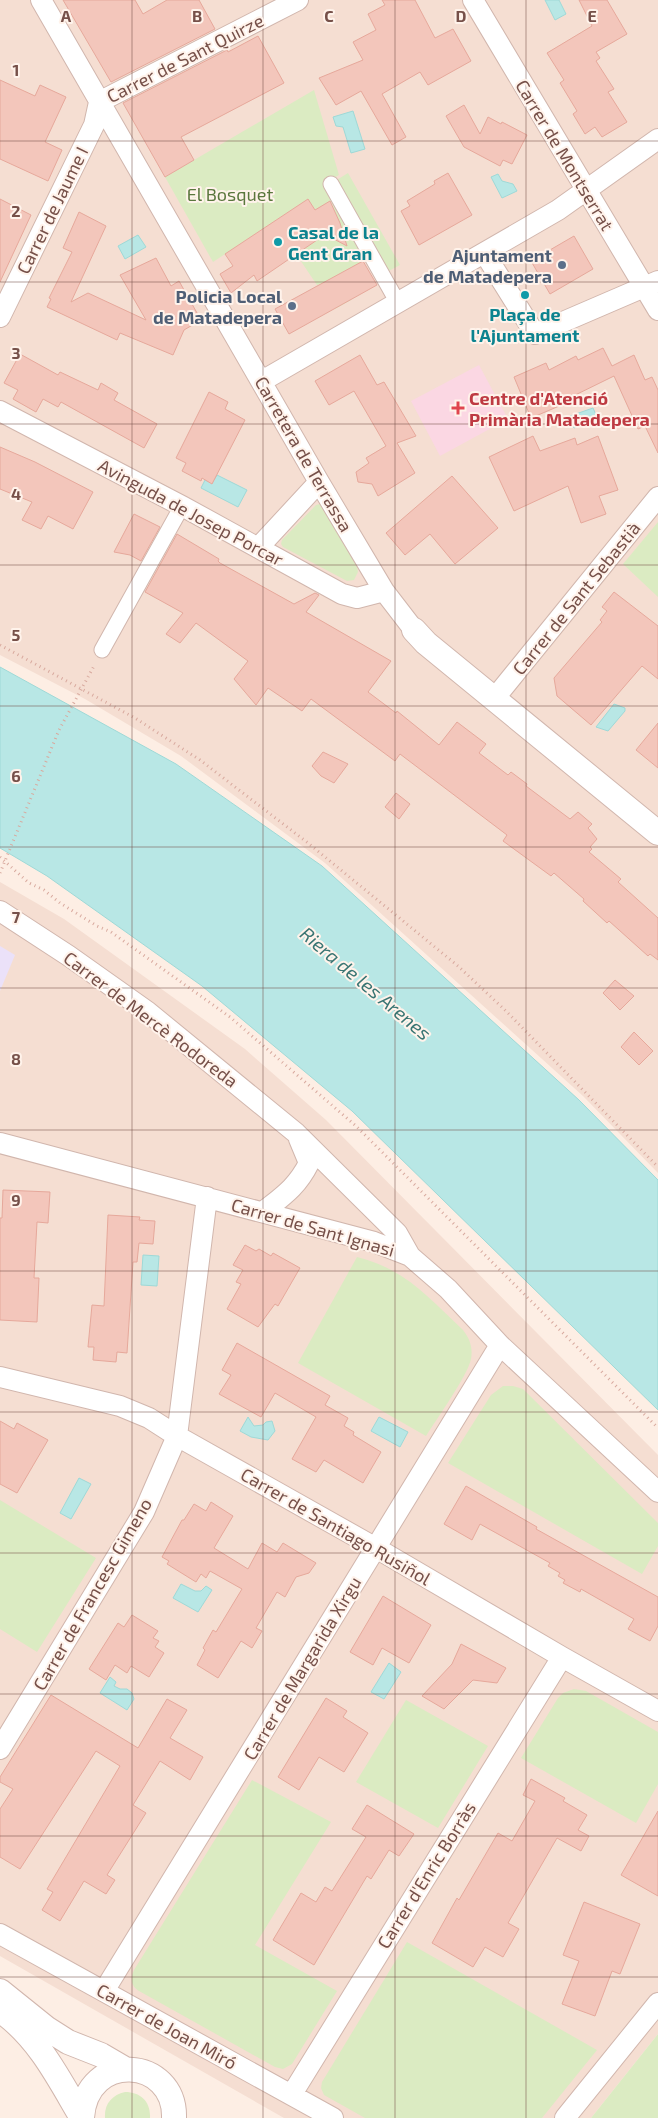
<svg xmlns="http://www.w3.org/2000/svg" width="658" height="2118" font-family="'Exo 2',sans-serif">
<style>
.residential{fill:#f5ded2}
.education{fill:#ebe1f9}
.medical{fill:#fbd7e3}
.green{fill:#dbebc2}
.water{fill:#b8e7e5;stroke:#9ed9d7}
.building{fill:#f3c6bb;stroke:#e6a89b}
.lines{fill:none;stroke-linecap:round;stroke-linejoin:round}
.pedestrian-casing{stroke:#d1b6ad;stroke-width:17}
.minor-casing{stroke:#d1b6ad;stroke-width:22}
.tertiary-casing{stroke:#d1b6ad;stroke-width:26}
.path{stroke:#d8a99e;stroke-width:3;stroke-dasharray:1 4;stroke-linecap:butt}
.pedestrian{stroke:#fff;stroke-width:15}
.minor{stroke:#fff;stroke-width:20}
.tertiary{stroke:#fff;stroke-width:24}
.grid{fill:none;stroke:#765049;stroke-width:1;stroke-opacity:0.55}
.culture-dot{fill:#0f9aa8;stroke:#fff3eb;stroke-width:2}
.service-dot{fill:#5c6f8a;stroke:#fff3eb;stroke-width:2}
.health-dot{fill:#e0444e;stroke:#fff3eb;stroke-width:2}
.labels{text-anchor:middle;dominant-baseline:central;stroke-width:4;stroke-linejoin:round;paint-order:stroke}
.street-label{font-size:18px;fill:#765049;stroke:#fff3eb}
.park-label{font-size:18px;fill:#5a773d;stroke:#fff3eb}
.culture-label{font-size:18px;font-weight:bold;fill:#0d838f;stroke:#fff3eb;text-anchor:start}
.service-label{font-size:18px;font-weight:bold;fill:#4e5e75;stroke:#fff3eb;text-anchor:end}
.health-label{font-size:18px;font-weight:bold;fill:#be3a42;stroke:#fff3eb;text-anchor:start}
.water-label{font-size:19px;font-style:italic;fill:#397573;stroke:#fff3eb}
.grid-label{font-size:16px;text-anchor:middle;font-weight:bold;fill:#765049;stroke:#fff3eb;stroke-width:4;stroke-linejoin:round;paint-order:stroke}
</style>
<rect width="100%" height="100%" fill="#fdeee4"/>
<path class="residential" d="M 0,0 L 658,0 L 658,1173 L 583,1096 L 325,863 L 181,756 L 85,699 L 0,655 Z
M 0,882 L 64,919 L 245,1049 L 326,1120 L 658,1455 L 658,2034 L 591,2118 L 284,2118 L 0,1956 Z"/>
<path class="education" d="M 0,946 L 15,955 L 0,991 Z"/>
<path class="medical" d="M 479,365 L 508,419 L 440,456 L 411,401 Z"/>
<path class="green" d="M 314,90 L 339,175 L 332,179 L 371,257 L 337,275 L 351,300 L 335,309 L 321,284 L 317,285 L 296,254 L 320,238 L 330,237 L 347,246 L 331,201 L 315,210 L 308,199 L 213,262 L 165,177 Z
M 348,173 L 400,265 L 385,273 L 335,181 Z
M 320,504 L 357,566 L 358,572 L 354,580 L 347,581 L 283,547 L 281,544 L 282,540 L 316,505 Z
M 658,522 L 658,597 L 623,564 Z
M 357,1257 C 405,1269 428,1297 463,1330 C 470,1339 473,1348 471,1359 C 468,1375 436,1420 426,1436 L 298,1363 Z
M 503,1386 L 513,1386 L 523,1389 L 658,1523 L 658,1546 L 642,1574 L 448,1463 L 491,1395 Z
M 0,1500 L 96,1558 L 37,1652 L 0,1629 Z
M 574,1689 L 586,1691 L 658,1732 L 658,1784 L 636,1823 L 521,1758 L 558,1698 L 563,1693 Z
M 406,1700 L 488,1746 L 438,1828 L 356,1782 Z
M 252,1780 L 331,1822 L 255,1945 L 337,1991 L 292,2064 L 283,2069 L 275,2067 L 139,1991 C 131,1986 130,1979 134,1970 Z
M 407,1942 L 597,2050 L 542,2118 L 365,2118 L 324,2095 L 321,2088 L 322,2082 Z
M 658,2034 L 658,2118 L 591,2118 Z
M 125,2092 C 141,2092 151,2102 150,2118 L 105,2118 C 104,2104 112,2095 125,2092 Z"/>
<path class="water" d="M 545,0 L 559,0 L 566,14 L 555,20 Z
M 353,111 L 365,149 L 351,153 L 343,127 L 336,126 L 333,117 Z
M 498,174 L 502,181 L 513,184 L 517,191 L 502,198 L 491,177 Z
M 138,235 L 146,247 L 125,259 L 118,246 Z
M 593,408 L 598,419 L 574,428 L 570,416 Z
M 217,475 L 247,490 L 238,507 L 201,488 L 205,480 L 212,483 Z
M 0,667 L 176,764 L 322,866 L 579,1100 L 658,1180 L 658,1410 L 352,1111 L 202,986 L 47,876 L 0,848 Z
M 614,704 L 625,708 L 625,711 L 608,731 L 596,727 Z
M 143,1255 L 159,1256 L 157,1286 L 141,1285 Z
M 248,1417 L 254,1426 L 263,1425 L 266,1422 L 272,1421 L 275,1431 L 268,1440 L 251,1437 L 240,1431 Z
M 379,1417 L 408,1432 L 400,1447 L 371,1431 Z
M 79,1478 L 91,1484 L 71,1519 L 60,1513 Z
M 181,1584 L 195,1591 L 201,1591 L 206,1586 L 212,1590 L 198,1612 L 173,1598 Z
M 389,1663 L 401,1672 L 384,1699 L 371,1692 Z
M 110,1677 L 116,1682 L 114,1686 L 120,1689 L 127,1689 L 132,1693 L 134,1699 L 127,1710 L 100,1693 Z"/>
<path class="building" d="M 63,0 L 135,0 L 143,14 L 167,0 L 199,0 L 215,29 L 111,82 Z
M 382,0 L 415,0 L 435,38 L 453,29 L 471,61 L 428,85 L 420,72 L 382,94 L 406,137 L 392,145 L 361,91 L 336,105 L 319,78 L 363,60 L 353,42 L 376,30 L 368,14 L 385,5 Z
M 579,0 L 607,0 L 627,34 L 596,52 L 600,58 L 596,61 L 614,89 L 608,92 L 627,122 L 602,137 L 595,127 L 585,134 L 573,114 L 577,111 L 560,83 L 564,80 L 547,53 L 592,26 Z
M 258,36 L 284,83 L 181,137 L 194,160 L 165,177 L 123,103 L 227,50 L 228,52 Z
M 0,80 L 35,96 L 40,85 L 66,97 L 45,142 L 62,150 L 48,181 L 0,159 Z
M 464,105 L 480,134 L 488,117 L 501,124 L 502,122 L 527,135 L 512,164 L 503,160 L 500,166 L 464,147 L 446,116 Z
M 448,173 L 472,215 L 419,245 L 401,211 L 410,206 L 407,201 L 435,184 L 434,181 Z
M 0,199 L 31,215 L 0,282 Z
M 308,199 L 315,210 L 330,201 L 340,223 L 347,246 L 330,237 L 320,238 L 257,281 L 254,275 L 231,293 L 220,274 L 233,266 L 225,254 Z
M 79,212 L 106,226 L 71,302 L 88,293 L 146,320 L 120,275 L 156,258 L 171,286 L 179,281 L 201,320 L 184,330 L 173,355 L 120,333 L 117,340 L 47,307 L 51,299 L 49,298 L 72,252 L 63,248 Z
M 574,236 L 593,269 L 550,294 L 531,261 Z
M 363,261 L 377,285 L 289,334 L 275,309 Z
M 603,348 L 612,366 L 634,355 L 645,380 L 652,377 L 658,390 L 658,453 L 645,426 L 638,429 L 614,376 L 563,401 L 564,404 L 531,418 L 514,377 L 546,363 L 549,370 L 576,356 L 578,360 Z
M 20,354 L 58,375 L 60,372 L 98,390 L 101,383 L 118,393 L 114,400 L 157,424 L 144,448 L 61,402 L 58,407 L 43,399 L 36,412 L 13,399 L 18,390 L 4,383 Z
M 360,355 L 377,385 L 384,382 L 416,436 L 397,443 L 415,473 L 378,496 L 372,484 L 358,482 L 356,472 L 369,463 L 366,458 L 386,446 L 354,391 L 329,405 L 315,381 Z
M 209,392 L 228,402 L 225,409 L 245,420 L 212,484 L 202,478 L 201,481 L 182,471 L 186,463 L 176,458 Z
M 533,436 L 540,451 L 575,438 L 577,445 L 598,436 L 618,490 L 599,496 L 606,514 L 581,523 L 568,486 L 514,511 L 489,457 Z
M 0,447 L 35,462 L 93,492 L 73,529 L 48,516 L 41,529 L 22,520 L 32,502 L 0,489 Z
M 452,476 L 498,528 L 455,564 L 430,534 L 405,555 L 386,533 Z
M 134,514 L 160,527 L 141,561 L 130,555 L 114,552 Z
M 177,534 L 219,559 L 218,561 L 220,563 L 294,604 L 315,593 L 319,595 L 306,612 L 391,661 L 368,692 L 396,713 L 397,711 L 439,745 L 457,722 L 486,744 L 479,753 L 508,775 L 511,772 L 527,784 L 526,786 L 570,819 L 578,812 L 592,824 L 588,828 L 597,839 L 590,847 L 592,849 L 589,852 L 621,879 L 618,882 L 658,918 L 658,960 L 650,954 L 648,956 L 609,921 L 607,923 L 583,901 L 584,899 L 554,873 L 551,876 L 503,841 L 507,835 L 400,754 L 395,761 L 311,699 L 302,711 L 268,688 L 256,705 L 234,679 L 248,661 L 196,623 L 180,643 L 166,634 L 183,613 L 145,592 Z
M 614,592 L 658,626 L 658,679 L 642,666 L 591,725 L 557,696 L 554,678 L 602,622 L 600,620 L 607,611 L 602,607 Z
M 658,723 L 658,768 L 636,750 Z
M 323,752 L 348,764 L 334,783 L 321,776 L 312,766 Z
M 396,793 L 410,804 L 399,819 L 385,807 Z
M 615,980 L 634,996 L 620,1010 L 603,993 Z
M 634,1032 L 653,1051 L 639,1065 L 621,1047 Z
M 3,1190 L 50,1192 L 48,1223 L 37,1222 L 34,1278 L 39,1278 L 37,1322 L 0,1320 L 0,1218 L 2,1218 Z
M 108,1215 L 140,1217 L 139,1220 L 155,1221 L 153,1244 L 139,1243 L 137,1262 L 133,1262 L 127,1353 L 117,1352 L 116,1362 L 93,1360 L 94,1347 L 88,1347 L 92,1305 L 104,1306 Z
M 245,1245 L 256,1251 L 259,1249 L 271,1256 L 273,1253 L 300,1268 L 278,1306 L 275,1304 L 258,1327 L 227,1309 L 241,1284 L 236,1282 L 243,1270 L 233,1265 Z
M 237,1343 L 330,1396 L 325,1405 L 348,1418 L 344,1426 L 354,1432 L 353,1435 L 381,1452 L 363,1483 L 324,1460 L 316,1472 L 292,1459 L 316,1417 L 275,1393 L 261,1417 L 219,1394 L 231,1375 L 222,1370 Z
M 0,1421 L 14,1429 L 17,1423 L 48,1440 L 17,1493 L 0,1484 Z
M 466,1486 L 537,1527 L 536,1529 L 658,1597 L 658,1626 L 650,1641 L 628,1629 L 634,1619 L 581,1589 L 580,1592 L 563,1583 L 565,1580 L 558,1576 L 560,1573 L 548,1566 L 550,1563 L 480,1524 L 472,1540 L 444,1524 Z
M 211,1502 L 233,1516 L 214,1548 L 248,1569 L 262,1543 L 277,1552 L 283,1543 L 316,1563 L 309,1573 L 296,1577 L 285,1597 L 277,1592 L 256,1628 L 262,1631 L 252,1648 L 241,1641 L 218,1678 L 197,1665 L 205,1650 L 203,1648 L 213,1630 L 216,1632 L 242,1589 L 210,1571 L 206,1578 L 201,1574 L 196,1582 L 167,1564 L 169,1561 L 162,1557 L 182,1520 L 184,1520 L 194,1504 L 206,1511 Z
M 383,1596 L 431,1625 L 409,1663 L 382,1648 L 373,1665 L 350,1652 Z
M 132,1615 L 158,1631 L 153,1638 L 159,1641 L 155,1647 L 164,1653 L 149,1677 L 131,1666 L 127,1673 L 115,1665 L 106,1680 L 89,1669 L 118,1623 L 124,1627 Z
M 461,1644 L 506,1668 L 497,1683 L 473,1680 L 444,1709 L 422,1696 L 452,1664 Z
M 51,1695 L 138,1748 L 167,1699 L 187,1710 L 170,1738 L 203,1757 L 190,1780 L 160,1761 L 133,1805 L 146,1813 L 107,1875 L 115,1880 L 106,1894 L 84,1881 L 60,1921 L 42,1910 L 53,1892 L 47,1889 L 120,1766 L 96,1751 L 20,1869 L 0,1857 L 0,1809 L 13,1789 L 0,1782 L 0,1777 Z
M 326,1698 L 347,1711 L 343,1717 L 368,1733 L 344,1772 L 319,1757 L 299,1790 L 278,1777 Z
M 531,1779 L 565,1798 L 563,1801 L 587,1815 L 578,1830 L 589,1836 L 581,1851 L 557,1838 L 508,1923 L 519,1929 L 503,1957 L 485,1947 L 473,1967 L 432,1943 L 457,1898 L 459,1900 L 498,1833 L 512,1841 L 535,1801 L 523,1795 Z
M 367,1805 L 414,1834 L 399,1856 L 389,1850 L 371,1879 L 367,1876 L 314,1965 L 273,1940 L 301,1893 L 316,1902 L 325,1887 L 332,1891 L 366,1837 L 352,1829 Z
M 658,1811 L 658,1896 L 621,1875 Z
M 584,1902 L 640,1924 L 620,1974 L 612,1971 L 595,2016 L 562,2004 L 579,1961 L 563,1955 Z"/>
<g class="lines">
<g class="pedestrian-casing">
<path id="pedestrian" d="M 331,184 L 398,303
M 102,650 L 182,506"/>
</g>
<g class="minor-casing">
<path id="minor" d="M 41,0 L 319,482 L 384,591 L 414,630
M 473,0 L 658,310
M 99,102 L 298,0
M 485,254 L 535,334 L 658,281
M 0,317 L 94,125 L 99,102
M 262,381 L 558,210 L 658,139
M 0,411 L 182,506 L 342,594 L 357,598 L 384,591
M 258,548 L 319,482
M 494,699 L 658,497
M 0,911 L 69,956 L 148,1012 L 296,1133 L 397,1233 L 410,1256
M 0,1143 L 374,1242 L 410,1256 L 448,1289 L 500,1345 L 658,1492
M 263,1212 C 283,1196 297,1187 309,1163 L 299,1139
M 0,1377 L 120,1406 L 149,1418 L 177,1436 L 376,1548 L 562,1657 L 658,1711
M 0,1749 L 144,1512 L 177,1436 L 207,1197
M 0,1934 L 333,2118
M 104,1991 L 500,1345
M 292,2094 L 562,1657
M 565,2118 L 658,2003"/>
</g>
<g class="tertiary-casing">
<path id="tertiary" d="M 414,630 L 426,643 L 658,833
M 0,1991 L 46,2028 L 68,2042 L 101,2055 L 125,2069
M 5,2014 C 40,2040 60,2081 82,2118
M 82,2118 C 86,2050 176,2057 174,2118"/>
</g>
<path class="path" d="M 0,645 L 135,718 L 200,760 L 308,843 L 458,966 L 506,1011 L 658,1167
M 0,857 L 29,883 L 44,890 L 60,903 L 97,926 L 111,932 L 230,1017 L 356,1126 L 658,1428
M 0,873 L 59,730 L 94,666"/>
<use href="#pedestrian" class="pedestrian"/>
<use href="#minor" class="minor"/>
<use href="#tertiary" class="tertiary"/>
</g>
<path class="grid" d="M 132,0 L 132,2118M 263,0 L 263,2118M 395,0 L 395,2118M 526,0 L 526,2118M 0,141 L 658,141M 0,282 L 658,282M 0,424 L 658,424M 0,565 L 658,565M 0,706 L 658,706M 0,847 L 658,847M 0,988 L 658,988M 0,1130 L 658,1130M 0,1271 L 658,1271M 0,1412 L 658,1412M 0,1553 L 658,1553M 0,1694 L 658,1694M 0,1836 L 658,1836M 0,1977 L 658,1977"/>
<g class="culture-dot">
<circle cx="278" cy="242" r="5"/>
<circle cx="525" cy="295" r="5"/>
</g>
<g class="service-dot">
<circle cx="562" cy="265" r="5"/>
<circle cx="292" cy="306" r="5"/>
</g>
<path class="health-dot" d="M455.5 400.5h5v5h5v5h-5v5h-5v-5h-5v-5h5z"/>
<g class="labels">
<g class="street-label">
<text transform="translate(185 58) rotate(-27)">Carrer de Sant Quirze</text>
<text transform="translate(565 155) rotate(59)">Carrer de Montserrat</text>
<text transform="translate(52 210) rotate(-64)">Carrer de Jaume I</text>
<text transform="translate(304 454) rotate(60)">Carretera de Terrassa</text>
<text transform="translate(191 512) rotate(28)">Avinguda de Josep Porcar</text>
<text transform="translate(576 598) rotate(-51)">Carrer de Sant Sebastià</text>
<text transform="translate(151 1019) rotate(37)">Carrer de Mercè Rodoreda</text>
<text transform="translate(313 1227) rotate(16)">Carrer de Sant Ignasi</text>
<text transform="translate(336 1526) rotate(30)">Carrer de Santiago Rusiñol</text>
<text transform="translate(92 1594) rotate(-60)">Carrer de Francesc Gimeno</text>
<text transform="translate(302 1668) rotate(-59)">Carrer de Margarida Xirgu</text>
<text transform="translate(426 1875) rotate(-58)">Carrer d'Enric Borràs</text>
<text transform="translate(167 2026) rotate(29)">Carrer de Joan Miró</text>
</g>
<g class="park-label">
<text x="230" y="194">El Bosquet</text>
</g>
<g class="culture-label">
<text x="288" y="232">Casal de la<tspan x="288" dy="21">Gent Gran</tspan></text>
<text x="525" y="314" text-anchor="middle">Plaça de<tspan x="525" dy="21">l'Ajuntament</tspan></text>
</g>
<g class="service-label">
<text x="552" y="255">Ajuntament<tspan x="552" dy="21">de Matadepera</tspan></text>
<text x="282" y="296">Policia Local<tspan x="282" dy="21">de Matadepera</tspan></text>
</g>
<g class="health-label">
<text x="469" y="398">Centre d'Atenció<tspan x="469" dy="21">Primària Matadepera</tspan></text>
</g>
<g class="water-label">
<text transform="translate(366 983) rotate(40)">Riera de les Arenes</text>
</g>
</g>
<g class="grid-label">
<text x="66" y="22">A</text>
<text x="197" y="22">B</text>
<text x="329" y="22">C</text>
<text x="461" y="22">D</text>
<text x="592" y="22">E</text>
<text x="16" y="76">1</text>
<text x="16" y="217">2</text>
<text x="16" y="359">3</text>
<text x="16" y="500">4</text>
<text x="16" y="641">5</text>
<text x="16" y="782">6</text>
<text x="16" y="923">7</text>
<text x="16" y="1065">8</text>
<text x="16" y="1206">9</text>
</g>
</svg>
